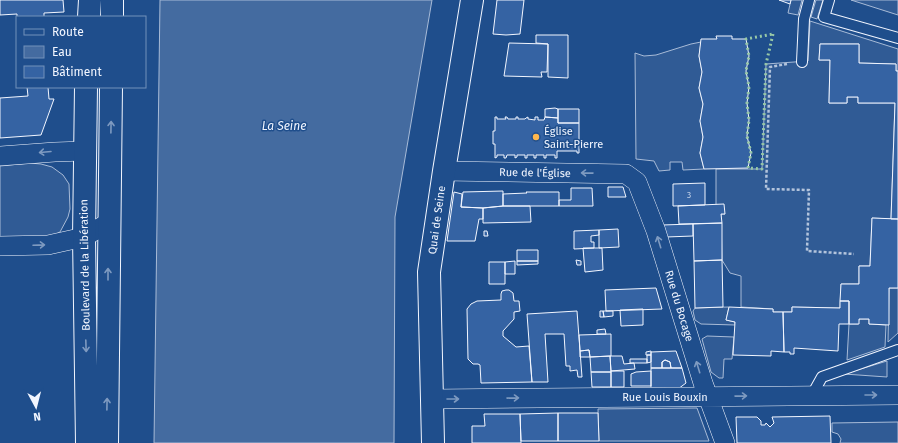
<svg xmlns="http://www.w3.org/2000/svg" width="898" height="443" font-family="'Fira Sans',sans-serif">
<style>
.built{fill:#305b95;stroke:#a8bbd7}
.water{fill:#446ba0;stroke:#a8bbd7}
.building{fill:#3563a3;stroke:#f2f6ff}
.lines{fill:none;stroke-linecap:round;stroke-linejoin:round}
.service-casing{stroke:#f2f6ff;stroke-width:12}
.minor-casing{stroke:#f2f6ff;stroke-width:20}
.tertiary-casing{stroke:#f2f6ff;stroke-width:24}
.primary-casing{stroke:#f2f6ff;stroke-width:24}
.path{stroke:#b3c4dc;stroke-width:2.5;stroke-dasharray:3 2;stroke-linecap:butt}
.service{stroke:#1f4e8c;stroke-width:10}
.minor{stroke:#1f4e8c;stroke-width:19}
.tertiary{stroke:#1f4e8c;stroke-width:22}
.primary{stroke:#1f4e8c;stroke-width:22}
.hedge{stroke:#97c8a6;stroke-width:3;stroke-dasharray:2 3;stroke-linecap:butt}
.oneway{stroke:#7e9ac0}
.poi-dot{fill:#ffb74d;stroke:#1f4e8c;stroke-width:1.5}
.labels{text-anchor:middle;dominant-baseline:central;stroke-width:3;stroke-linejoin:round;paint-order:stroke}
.number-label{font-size:9px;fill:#c3d1e8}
.poi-label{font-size:11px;fill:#f2f6ff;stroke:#1f4e8c;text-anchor:start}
.street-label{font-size:11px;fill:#f2f6ff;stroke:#1f4e8c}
.water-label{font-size:12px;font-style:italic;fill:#f2f6ff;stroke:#1f4e8c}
</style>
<rect width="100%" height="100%" fill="#1f4e8c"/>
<path class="built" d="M 791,0 L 802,0 L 798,15 L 788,13 Z
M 816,0 L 823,0 L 817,19 L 811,17 Z
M 851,0 L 898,0 L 898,15 Z
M 810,21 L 898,49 L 898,71 L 896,71 L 896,64 L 859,63 L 859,44 L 820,44 L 819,60 L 830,60 L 829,103 L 847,103 L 847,97 L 858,97 L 858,103 L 895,103 L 891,219 L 872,218 L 870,266 L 859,266 L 859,284 L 841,284 L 840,308 L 792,307 L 792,312 L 773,312 L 773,309 L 741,307 L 741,276 L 730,273 L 722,260 L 721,214 L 725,214 L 716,205 L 716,169 L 762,169 L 766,64 L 808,61 Z
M 701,42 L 699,56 L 702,72 L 699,88 L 703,104 L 700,121 L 703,137 L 700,153 L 704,169 L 683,170 L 682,162 L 670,162 L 670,170 L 659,171 L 654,161 L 636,159 L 635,53 L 644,56 L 656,55 L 691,44 Z
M 30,163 L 41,164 L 52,167 L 63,175 L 69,184 L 70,209 L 68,217 L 60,232 L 49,238 L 0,241 L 0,166 Z
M 889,288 L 898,288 L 898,333 L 888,342 Z
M 729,307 L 726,320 L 735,322 L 735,325 L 701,324 L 695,320 L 693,311 L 695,308 Z
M 859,319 L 869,319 L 869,324 L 886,325 L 885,347 L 847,360 L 849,324 L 858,324 Z
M 707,336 L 734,337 L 732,359 L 724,359 L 723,378 L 719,378 L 711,372 L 702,339 Z
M 887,361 L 887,377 L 844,374 Z
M 697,408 L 709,441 L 599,441 L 598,409 Z
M 898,422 L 898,443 L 840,443 L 841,439 L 838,434 L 832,432 L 832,423 Z"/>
<path class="water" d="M 160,0 L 432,0 L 395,217 L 394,443 L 154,443 Z"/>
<path class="building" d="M 0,0 L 63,0 L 64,12 L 44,13 L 44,17 L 17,17 L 17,14 L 0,15 Z
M 497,0 L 524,0 L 520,34 L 506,35 L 493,34 Z
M 779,0 L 791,0 L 790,4 Z
M 536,35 L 568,35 L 568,78 L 548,77 L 548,44 L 536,43 Z
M 716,36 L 732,36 L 732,39 L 746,39 L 749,56 L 746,71 L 749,87 L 747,103 L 749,120 L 747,136 L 751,153 L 748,168 L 704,169 L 700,153 L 703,137 L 700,121 L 703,104 L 699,88 L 702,72 L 699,56 L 701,39 L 717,39 Z
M 509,43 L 548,44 L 547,72 L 541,72 L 542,77 L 504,76 Z
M 820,44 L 859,44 L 859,63 L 896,64 L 896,71 L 898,71 L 898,219 L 891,219 L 895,103 L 858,103 L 858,97 L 847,97 L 847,103 L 829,103 L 830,60 L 819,60 Z
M 27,87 L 48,87 L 49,99 L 54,99 L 41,135 L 0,138 L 0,98 L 28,96 Z
M 555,108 L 558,109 L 558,118 L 545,117 L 545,109 Z
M 558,109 L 579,109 L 579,123 L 558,123 Z
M 495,117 L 497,117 L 497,119 L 506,119 L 505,117 L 507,117 L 508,119 L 516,119 L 516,117 L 518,117 L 518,119 L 525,119 L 526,118 L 528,117 L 528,119 L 535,120 L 535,117 L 538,117 L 538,120 L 544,120 L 545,117 L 558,118 L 558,123 L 579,123 L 579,153 L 577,153 L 577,151 L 557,151 L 557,158 L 555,158 L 555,155 L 546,155 L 546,158 L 544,158 L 544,155 L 536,155 L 536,158 L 534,158 L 534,155 L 527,155 L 527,158 L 525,158 L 525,155 L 517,155 L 517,157 L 515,158 L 515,155 L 507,155 L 506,158 L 504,158 L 504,155 L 497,155 L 497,157 L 495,158 L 495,144 L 493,144 L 493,131 L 495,131 Z
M 705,183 L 705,205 L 673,206 L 673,184 Z
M 608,187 L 623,187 L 626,197 L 608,197 Z
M 571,188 L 592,188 L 593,206 L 559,206 L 559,200 L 571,200 Z
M 503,191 L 503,206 L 483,208 L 461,207 L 463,192 Z
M 454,192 L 462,194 L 461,207 L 483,208 L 483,219 L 479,219 L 475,241 L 447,241 Z
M 526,192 L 559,192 L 559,206 L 503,206 L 503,194 L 527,193 Z
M 724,204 L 725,214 L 721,214 L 722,223 L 679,224 L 678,206 Z
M 503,206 L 530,206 L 531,222 L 483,223 L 483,208 Z
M 872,218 L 898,219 L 898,288 L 889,288 L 889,325 L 869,324 L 869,319 L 859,319 L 859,324 L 849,324 L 849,301 L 840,301 L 841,284 L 859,284 L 859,266 L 870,266 Z
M 722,223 L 722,260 L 694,261 L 693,224 Z
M 693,224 L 693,236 L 666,237 L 662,225 Z
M 618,229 L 619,247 L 599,248 L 599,230 Z
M 599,230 L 599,235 L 591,236 L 591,242 L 594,242 L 594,248 L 574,249 L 574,231 Z
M 484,231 L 487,231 L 488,236 L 484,236 Z
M 583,248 L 602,248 L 603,270 L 585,272 Z
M 517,250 L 538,250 L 538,261 L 517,261 Z
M 576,260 L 581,261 L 581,265 L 577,265 Z
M 722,260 L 723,307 L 695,308 L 694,261 Z
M 515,261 L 515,274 L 505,274 L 505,262 Z
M 517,261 L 538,261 L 538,264 L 517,265 Z
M 489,262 L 505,262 L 505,284 L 489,284 Z
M 656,288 L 662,309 L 606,311 L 605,290 Z
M 506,290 L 509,290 L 513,293 L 514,301 L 519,301 L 520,311 L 514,312 L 514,319 L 503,331 L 503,336 L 516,347 L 529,346 L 532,382 L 481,383 L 480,365 L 478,364 L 473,364 L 468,359 L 467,309 L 471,304 L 477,301 L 501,300 L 501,294 L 502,291 Z
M 840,301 L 849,301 L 849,324 L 839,324 L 838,351 L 794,348 L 794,354 L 790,354 L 790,352 L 784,352 L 783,312 L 792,312 L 792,307 L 840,308 Z
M 729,307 L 773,309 L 773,312 L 783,312 L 784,352 L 771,351 L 771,356 L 733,355 L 735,322 L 726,320 Z
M 643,309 L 643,325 L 621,326 L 620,310 Z
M 577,311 L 582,377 L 578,377 L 577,370 L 570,371 L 570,366 L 566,366 L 564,334 L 545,334 L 548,382 L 532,382 L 527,314 Z
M 600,311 L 603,311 L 604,317 L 600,317 Z
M 603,311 L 613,311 L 613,316 L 604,317 Z
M 605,329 L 606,334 L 597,334 L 597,330 Z
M 611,334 L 611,356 L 590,357 L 589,350 L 580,351 L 579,335 Z
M 589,350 L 590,357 L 580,357 L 580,351 Z
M 651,351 L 651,355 L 646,355 L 646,352 Z
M 676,351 L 682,368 L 671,368 L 670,362 L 665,360 L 662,362 L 662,368 L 651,368 L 651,352 Z
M 647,355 L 651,355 L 651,362 L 647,363 Z
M 610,356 L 611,372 L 591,372 L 590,357 Z
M 610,356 L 622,356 L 624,364 L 634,363 L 635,369 L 611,371 Z
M 630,359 L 647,359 L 647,363 L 630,363 Z
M 665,360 L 670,362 L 671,368 L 662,368 L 662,362 Z
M 651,368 L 682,368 L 686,383 L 678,389 L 651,390 Z
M 611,371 L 624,371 L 624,387 L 611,387 Z
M 651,371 L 651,386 L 631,386 L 631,374 L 636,372 Z
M 591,372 L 611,372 L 611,387 L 592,387 Z
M 558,413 L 598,413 L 599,441 L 558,441 Z
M 558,413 L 558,441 L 521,441 L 520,414 Z
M 484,414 L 520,414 L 521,443 L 472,443 L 472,426 L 485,426 Z
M 830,416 L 831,443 L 737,443 L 736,417 L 757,417 L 761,421 L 761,425 L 765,425 L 766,423 L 770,427 L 774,423 L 772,417 Z"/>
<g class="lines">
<g class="service-casing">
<path id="service" d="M 829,0 L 824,17 L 898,38
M 802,62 L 804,19 L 809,0
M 812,395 L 822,377 L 898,350"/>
</g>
<g class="minor-casing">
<path id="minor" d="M 0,156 L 55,152 L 84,151
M 444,171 L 626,174 L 637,182 L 656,231 L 703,383 L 725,443
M 0,246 L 48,245 L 84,237 L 108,223
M 432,399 L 898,395"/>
</g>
<g class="tertiary-casing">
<path id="tertiary" d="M 433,443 L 429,272 L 444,171 L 472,0"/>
</g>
<g class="primary-casing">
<path id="primary" d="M 89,17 L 90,0
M 112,17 L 112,0
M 86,87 L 84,237 L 87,443
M 107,443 L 111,87"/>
</g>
<path class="path" d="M 787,64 L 770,67 L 766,189 L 809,190 L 807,251 L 854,254"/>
<use href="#service" class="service"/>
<use href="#minor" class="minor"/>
<use href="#tertiary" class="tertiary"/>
<use href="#primary" class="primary"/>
<path class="hedge" d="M 773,34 L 766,64 L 762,169 L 748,168 L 751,153 L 747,136 L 749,120 L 747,103 L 749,87 L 746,71 L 749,56 L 746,39 Z"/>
</g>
<defs><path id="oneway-shaft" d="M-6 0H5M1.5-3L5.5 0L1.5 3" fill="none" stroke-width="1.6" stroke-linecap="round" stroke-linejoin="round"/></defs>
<g class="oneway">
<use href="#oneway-shaft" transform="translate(111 127) rotate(-89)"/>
<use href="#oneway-shaft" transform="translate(45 152) rotate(175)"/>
<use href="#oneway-shaft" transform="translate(587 173) rotate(-179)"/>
<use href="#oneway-shaft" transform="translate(659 242) rotate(-107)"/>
<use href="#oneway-shaft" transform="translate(39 245) rotate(-2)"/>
<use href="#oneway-shaft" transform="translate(108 274) rotate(-90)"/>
<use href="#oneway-shaft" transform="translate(86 346) rotate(88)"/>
<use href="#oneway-shaft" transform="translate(698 367) rotate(-107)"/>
<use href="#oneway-shaft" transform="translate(871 395)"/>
<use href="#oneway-shaft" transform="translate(741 396) rotate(-1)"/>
<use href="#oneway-shaft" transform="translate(513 398) rotate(-1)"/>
<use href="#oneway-shaft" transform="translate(453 399)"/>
<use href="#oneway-shaft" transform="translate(107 404) rotate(-89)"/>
</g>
<circle class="poi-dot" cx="536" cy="137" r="4"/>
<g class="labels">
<g class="number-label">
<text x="689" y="195">3</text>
</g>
<g class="poi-label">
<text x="544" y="131">Église<tspan x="544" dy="13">Saint-Pierre</tspan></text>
</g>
<g class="street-label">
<text transform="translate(535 173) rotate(1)">Rue de l'Église</text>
<text transform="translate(437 220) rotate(-82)">Quai de Seine</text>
<text transform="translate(85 265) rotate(-91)">Boulevard de la Libération</text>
<text transform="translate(679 306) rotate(73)">Rue du Bocage</text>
<text x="665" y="397">Rue Louis Bouxin</text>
</g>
<g class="water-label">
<text x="284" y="126">La Seine</text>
</g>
</g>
<rect x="16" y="16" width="130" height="72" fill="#1f4e8c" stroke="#7391ba"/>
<rect x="24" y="29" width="20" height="6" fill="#1f4e8c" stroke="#7391ba"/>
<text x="52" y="36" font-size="12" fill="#f2f6ff">Route</text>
<rect x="24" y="46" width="20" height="12" fill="#446ba0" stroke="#7391ba"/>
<text x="52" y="56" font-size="12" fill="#f2f6ff">Eau</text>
<rect x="24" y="66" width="20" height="12" fill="#3563a3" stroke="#7391ba"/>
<text x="52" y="76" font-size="12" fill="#f2f6ff">Bâtiment</text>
<g transform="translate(36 407) rotate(173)" stroke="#1f4e8c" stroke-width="3" paint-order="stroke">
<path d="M0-3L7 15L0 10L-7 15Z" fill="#f2f6ff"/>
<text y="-6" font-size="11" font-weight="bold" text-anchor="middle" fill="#f2f6ff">N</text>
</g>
</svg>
